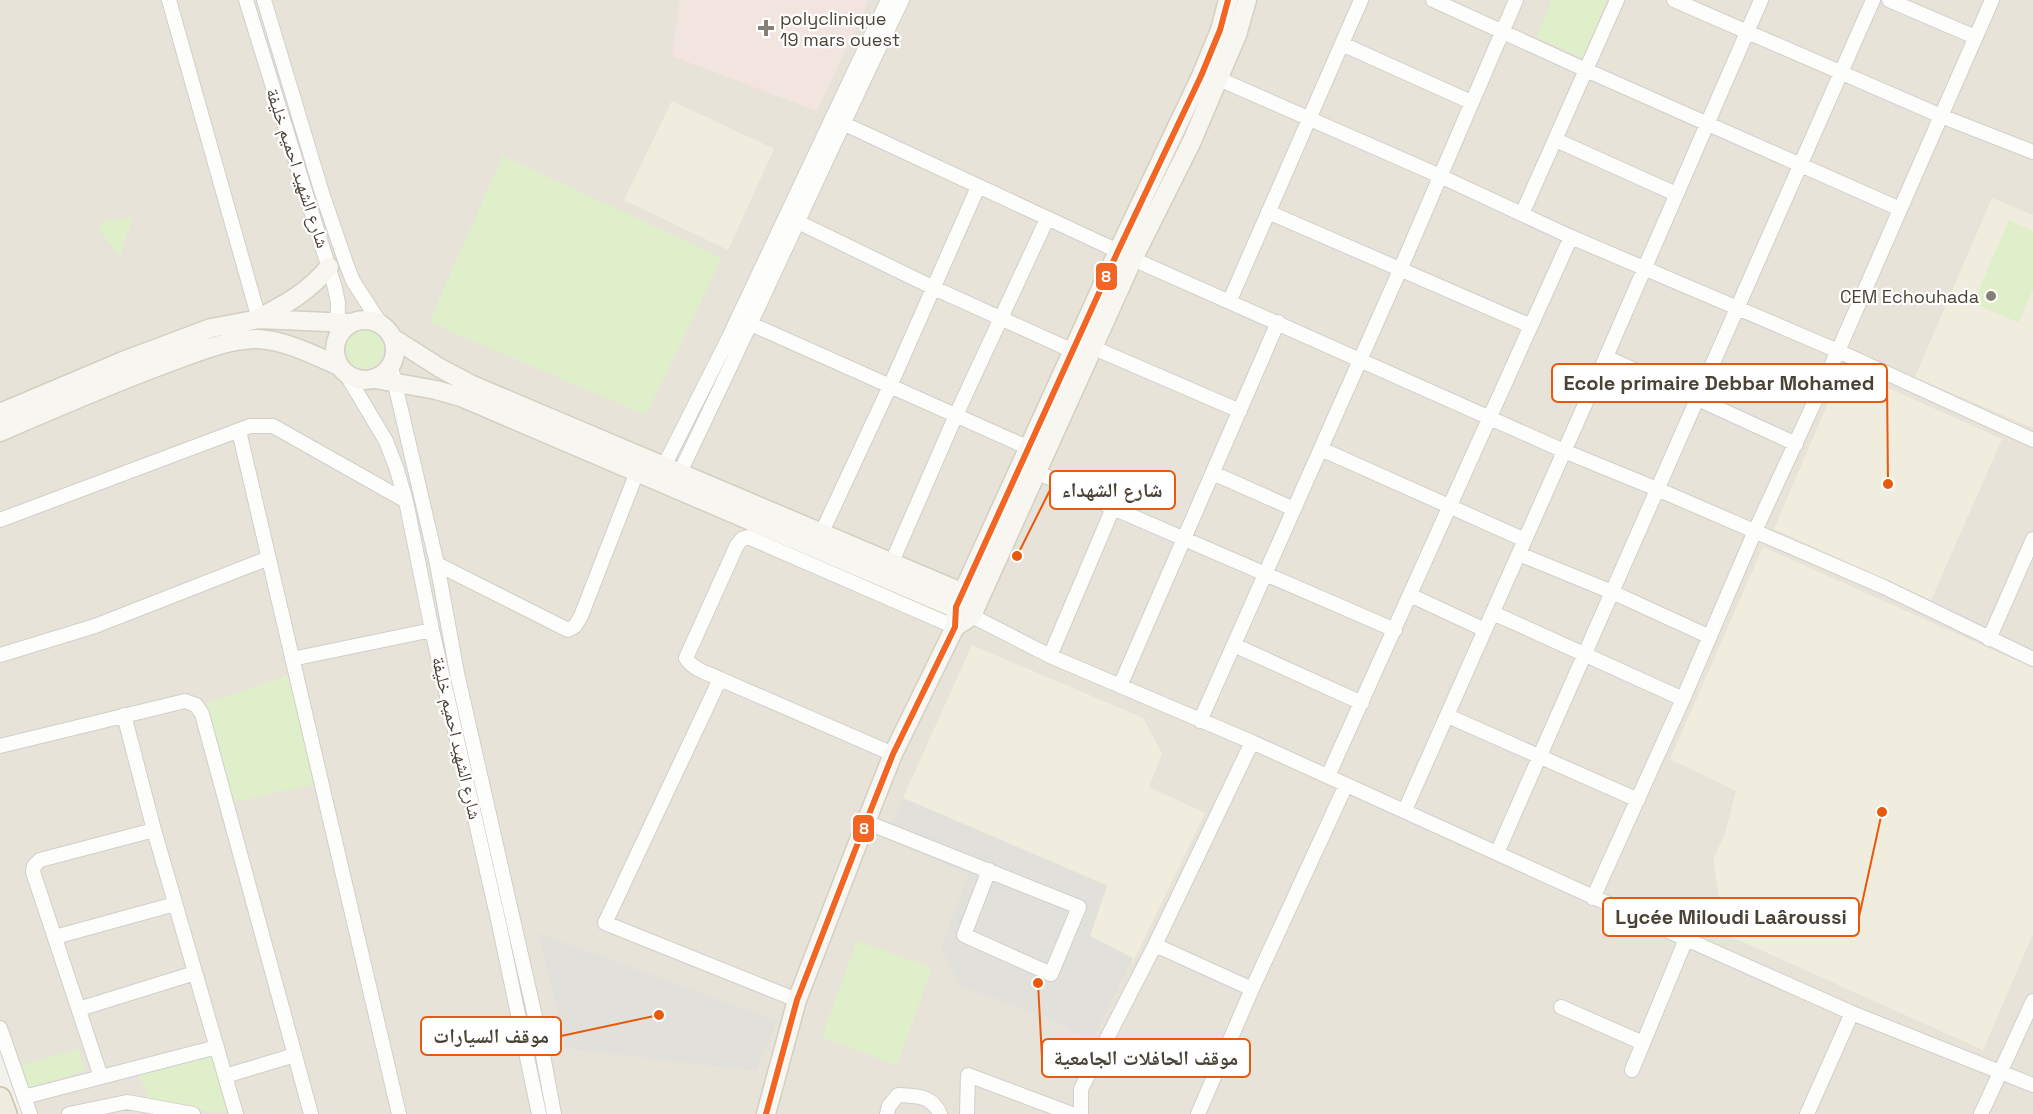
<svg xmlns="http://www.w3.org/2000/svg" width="2033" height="1114" font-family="'Space Grotesk','Noto Naskh Arabic',sans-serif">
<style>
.residential{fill:#e7e3d9}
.education{fill:#f1edde}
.medical{fill:#f2e5e0}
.green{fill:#dfefca}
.parking{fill:#e2e0db}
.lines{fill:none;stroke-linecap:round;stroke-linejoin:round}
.minor-casing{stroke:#d1cfc9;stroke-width:16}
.secondary-casing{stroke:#d3cfc2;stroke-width:21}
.trunk-casing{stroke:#ccc0a5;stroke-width:24}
.minor{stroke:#fdfdfc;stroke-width:14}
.secondary{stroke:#f7f6f0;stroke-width:18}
.trunk{stroke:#f0ebdf;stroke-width:21}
.bus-1-casing{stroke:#fff;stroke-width:10}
.bus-1{stroke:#f26522;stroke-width:6}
.poi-dot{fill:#858076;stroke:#fff;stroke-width:2}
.labels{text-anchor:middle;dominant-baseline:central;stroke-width:4.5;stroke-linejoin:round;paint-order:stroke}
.poi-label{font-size:18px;fill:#4a4336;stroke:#fff;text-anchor:start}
.street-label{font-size:18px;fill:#4a4336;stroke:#fff}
.leader{fill:none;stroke:#e8590c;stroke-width:2}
.callout-dot{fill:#e8590c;stroke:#fff;stroke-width:2}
.callout{fill:#fff;stroke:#e8590c;stroke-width:2}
.callout-label{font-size:20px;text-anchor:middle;font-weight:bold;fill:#4a4336}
.line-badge{stroke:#fff;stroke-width:2}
.badge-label{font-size:16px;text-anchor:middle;font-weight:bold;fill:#fff}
</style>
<rect width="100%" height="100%" fill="#f3f1ec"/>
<path class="residential" d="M 0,0 L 2033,0 L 2033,1114 L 25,1114 L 0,1044 Z"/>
<path class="education" d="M 672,101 L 774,149 L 728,250 L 624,200 Z
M 1992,198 L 2033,215 L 2033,428 L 1915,377 Z
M 1843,368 L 2002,439 L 1931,600 L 1774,529 Z
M 1763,547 L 2033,668 L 2033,934 L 1983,1050 L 1725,934 L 1713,860 L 1725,833 L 1736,791 L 1670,759 Z
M 972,645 L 1143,718 L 1162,753 L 1149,787 L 1205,813 L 1133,962 L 1085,939 L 1107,885 L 903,798 Z"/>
<path class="medical" d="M 680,0 L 869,0 L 817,111 L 672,56 Z"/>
<path class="green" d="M 1552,0 L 1607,0 L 1582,58 L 1536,37 Z
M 503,156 L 722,258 L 646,415 L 429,322 Z
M 133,217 L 120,257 L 99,229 L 101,222 Z
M 2009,220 L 2033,231 L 2033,289 L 2019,323 L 1973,303 Z
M342 349a21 21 0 1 1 42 0a21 21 0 1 1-42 0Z
M 289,675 L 317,784 L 232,802 L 206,703 Z
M 857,941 L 932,968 L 897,1065 L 822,1037 Z
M 79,1049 L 84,1071 L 28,1088 L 22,1065 Z
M 214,1050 L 233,1114 L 152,1104 L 136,1068 Z"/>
<path class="parking" d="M 903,798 L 1107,886 L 1090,936 L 1133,958 L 1092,1041 L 1045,1017 L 961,986 L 941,948 L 969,874 L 886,839 Z
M 538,933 L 777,1021 L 756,1071 L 566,1048 Z"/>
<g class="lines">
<g class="minor-casing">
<path id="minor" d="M 169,0 L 259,319
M 246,0 L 335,288 L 338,303 L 337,337
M 264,0 L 322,193 L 347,266 L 353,281 L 380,323
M 1433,0 L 1586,70 L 1900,209
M 1674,0 L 1941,116 L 2033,152
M 1889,0 L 1975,37
M 1342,44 L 1471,102
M 1219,79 L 1440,176 L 1571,237 L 1838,351 L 2033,440
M 836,120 L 1118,251
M 1556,140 L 1676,194
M 1268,212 L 1531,326
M 1522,214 L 1617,0
M 798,222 L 934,288 L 1073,351
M 1133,259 L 1564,451 L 1657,489 L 1884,587 L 2033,659
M 1230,300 L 1361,0
M 751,324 L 1029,448
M 1094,348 L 1240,411
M 1606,357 L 1796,444
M 391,367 L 437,564 L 457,673 L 539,1034 L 554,1114
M 346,374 L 386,441 L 396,467 L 406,501 L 432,630 L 499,924 L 539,1114
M 239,431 L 399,1114
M 1321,449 L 1525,540
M 664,466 L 728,339 L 888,0
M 680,472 C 756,316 826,157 902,0
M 1037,472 L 1113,508 L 1395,630
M 1213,473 L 1294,509
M 0,520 L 250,426 L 273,426 L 406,501
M 822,532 L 890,386 L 978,187
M 1519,554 L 1612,592 L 1710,637
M 892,562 L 956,415 L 1047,219
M 437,564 L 568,630 L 575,626 L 581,616 L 637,472
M 1410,595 L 1485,630
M 1493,613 L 1683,699
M 972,616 L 1050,656 L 1252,742 L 1686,939 L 1852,1013 L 2033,1085
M 1989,639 L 2033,539
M 1234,645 L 1362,703
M 0,655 L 95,626 L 269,558
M 1050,656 L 1113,508
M 292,659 L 432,630
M 720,679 C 708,673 693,670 686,658 L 737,545 L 742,539 L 748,537 L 955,627
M 1120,686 L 1278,322
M 124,715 L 154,830 L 236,1114
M 1448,716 L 1638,800
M 1200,721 L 1400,270 L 1516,0
M 0,746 L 185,701 L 196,705 L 202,714 L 311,1114
M 1328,776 L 1571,237
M 1405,810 L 1606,357 L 1761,0
M 866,822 L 1079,907 L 1051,974 L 964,935 L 989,870
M 1497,853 L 1873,0
M 1593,898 L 1683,699 L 1755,531 L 1838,351 L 1992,0
M 55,937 L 175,904
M 1155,945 L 1252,989
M 797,1000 L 605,923 L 720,679 L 893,754
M 1561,1007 L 1643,1043
M 79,1009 L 195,973
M 0,1028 L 30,1114
M 1632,1070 L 1686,939
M 225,1076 L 295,1055
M 101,1077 L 33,872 L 34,866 L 40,860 L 154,830
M 24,1097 L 217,1047
M 69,1114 L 127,1102 L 193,1114
M 887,1114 L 889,1106 L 898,1095 C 916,1096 932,1095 940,1114
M 967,1114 L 968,1075 L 1072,1114
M 1081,1114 L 1081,1089 L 1155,945 L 1252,742
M 1198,1114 L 1252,989 L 1346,785
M 1807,1114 L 1852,1013
M 1981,1114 L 2033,1001"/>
</g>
<g class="secondary-casing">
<path id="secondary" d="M 259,318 C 288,303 308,292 329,267
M335 350a30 30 0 1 1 60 0a30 30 0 1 1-60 0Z
M 393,338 L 440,368 L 470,384 L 973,597
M 375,379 L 436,390 L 461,397 L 966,613
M 0,413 L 123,361 L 211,328 L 259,319 L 351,323
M 0,432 C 58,407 115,382 173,361 C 200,351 229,339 257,339 C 285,340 314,355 339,366
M 955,627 L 972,616 L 979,600 L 1133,259 L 1192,141 L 1237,35 L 1247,0
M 766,1114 L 797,1000 L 866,822 L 893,754 L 955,627 L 956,607 L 1118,251 L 1201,76 L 1220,30 L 1228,0"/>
</g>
<g class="trunk-casing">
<path id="trunk" d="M 0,1098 L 6,1114"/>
</g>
<use href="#minor" class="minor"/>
<use href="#secondary" class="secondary"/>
<use href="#trunk" class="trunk"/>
<g class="bus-1-casing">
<path id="bus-1" d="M 766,1114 L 797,1000 L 866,822 L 893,754 L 955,627 L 956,607 L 1118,251 L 1201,76 L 1220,30 L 1228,0"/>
</g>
<use href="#bus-1" class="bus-1"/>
</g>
<g class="poi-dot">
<path d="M763 19h6v6h6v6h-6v6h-6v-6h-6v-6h6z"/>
<circle cx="1991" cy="296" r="6"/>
</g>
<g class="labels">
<g class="poi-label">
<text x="780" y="18">polyclinique<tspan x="780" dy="21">19 mars ouest</tspan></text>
<text x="1979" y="296" text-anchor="end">CEM Echouhada</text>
</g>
<g class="street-label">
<text transform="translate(298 168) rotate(72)">شارع الشهيد احميم خليفة</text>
<text transform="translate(457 738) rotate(77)">شارع الشهيد احميم خليفة</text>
</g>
</g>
<path class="leader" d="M1888 484L1887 383M1017 556L1050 490M1882 812L1859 917M659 1015L561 1036M1038 983L1042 1058"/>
<g class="callout-dot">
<circle cx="1888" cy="484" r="6"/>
<circle cx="1017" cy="556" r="6"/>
<circle cx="1882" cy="812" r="6"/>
<circle cx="659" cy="1015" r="6"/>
<circle cx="1038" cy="983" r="6"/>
</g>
<g class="callout">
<rect x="1552" y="364" width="335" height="38" rx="6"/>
<rect x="1050" y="471" width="125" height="38" rx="6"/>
<rect x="1603" y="898" width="256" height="38" rx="6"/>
<rect x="421" y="1017" width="140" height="38" rx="6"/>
<rect x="1042" y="1039" width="208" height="38" rx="6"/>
</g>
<g class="callout-label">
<text x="1719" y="390">Ecole primaire Debbar Mohamed</text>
<text x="1112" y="497">شارع الشهداء</text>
<text x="1731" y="924">Lycée Miloudi Laâroussi</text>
<text x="491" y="1043">موقف السيارات</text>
<text x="1146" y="1065">موقف الحافلات الجامعية</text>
</g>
<g class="line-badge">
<rect x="1095" y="262" width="23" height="29" rx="6" fill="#f26522"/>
<rect x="852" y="814" width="23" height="29" rx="6" fill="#f26522"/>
</g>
<g class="badge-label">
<text x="1106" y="282">8</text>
<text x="864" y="834">8</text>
</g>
</svg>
